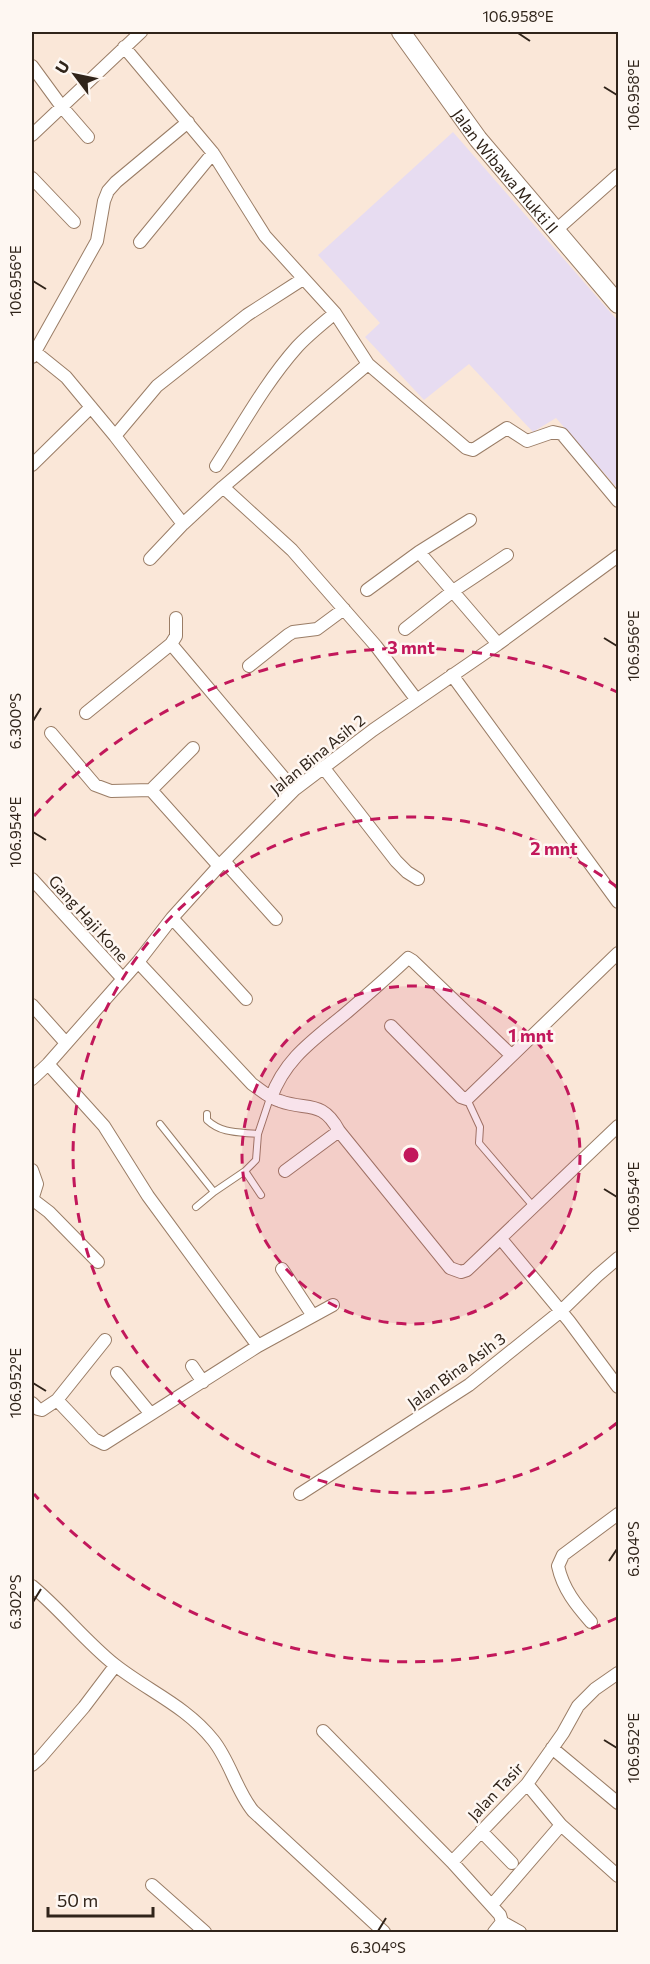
<svg xmlns="http://www.w3.org/2000/svg" width="650" height="1964" font-family="Commissioner,sans-serif">
<style>
.industrial{fill:#e7dcf1}
.lines{fill:none;stroke-linecap:round;stroke-linejoin:round}
.lane-casing{stroke:#9a7d66;stroke-width:8}
.street-casing{stroke:#9a7d66;stroke-width:14}
.secondary-casing{stroke:#9a7d66;stroke-width:20}
.lane{stroke:#fff;stroke-width:6}
.street{stroke:#fff;stroke-width:12}
.secondary{stroke:#fff;stroke-width:18}
.ticks{fill:none;stroke:#30241a;stroke-width:2}
.ring{fill:none;stroke:#c2185b;stroke-width:3;stroke-dasharray:10 8}
.labels{text-anchor:middle;dominant-baseline:central;stroke-width:5;stroke-linejoin:round;paint-order:stroke}
.street-label{font-size:16px;fill:#30241a;stroke:#fef7f2}
.centre{fill:#c2185b;stroke:#fef7f2;stroke-width:3}
.ring-label{font-size:18px;text-anchor:middle;font-weight:bold;fill:#c2185b;stroke:#fef7f2;stroke-width:5;stroke-linejoin:round;paint-order:stroke}
.neatline{fill:none;stroke:#30241a;stroke-width:2}
.ticks-label{font-size:15px;text-anchor:middle;fill:#30241a}
</style>
<rect width="100%" height="100%" fill="#fae7d8"/>
<path class="industrial" d="M 453,132 L 618,321 L 618,489 L 556,418 L 533,432 L 469,364 L 424,400 L 365,337 L 380,323 L 318,255 Z"/>
<g class="lines">
<g class="lane-casing">
<path id="lane" d="M 467,1099 L 480,1127 L 479,1143 L 533,1206
M 207,1114 L 207,1120 C 222,1134 239,1132 258,1134
M 160,1124 L 214,1192 L 245,1171 L 256,1160 L 258,1134 L 270,1098
M 245,1171 L 261,1195
M 196,1207 L 214,1192"/>
</g>
<g class="street-casing">
<path id="street" d="M 124,47 L 213,153 L 265,236 L 335,313 L 368,364 L 466,448 L 473,450 L 507,428 L 527,441 L 553,432 L 562,434 L 618,501
M 32,66 L 62,107 L 88,137
M 32,135 L 141,32
M 32,178 L 74,222
M 555,231 L 618,175
M 140,242 L 213,153
M 35,352 L 66,377 L 115,436 L 183,524
M 32,357 L 97,241 L 104,201 L 108,191 L 116,182 L 188,122
M 115,436 L 157,386 L 247,315 L 303,279
M 32,465 L 91,407
M 216,466 C 242,426 265,383 297,347 C 308,335 322,324 335,313
M 223,487 L 292,550 L 376,646 L 416,699
M 419,552 L 498,644
M 150,559 L 183,524 L 223,487 L 368,364
M 367,590 L 419,552 L 470,520
M 405,629 L 453,591 L 507,555
M 171,644 L 294,790
M 249,666 L 288,635 L 293,632 L 317,629 L 344,609
M 452,675 L 618,902
M 86,713 L 171,644 L 176,636 L 176,618
M 51,733 L 95,785 L 111,791 L 151,790 L 219,866
M 323,767 L 396,861 L 407,872 L 418,879
M 151,790 L 193,748
M 224,861 L 276,919
M 32,879 L 123,979
M 172,918 L 246,999
M 138,962 L 252,1084 C 261,1090 269,1098 280,1101 C 307,1111 322,1099 339,1131 L 450,1268 L 461,1272 L 467,1270 L 618,1126
M 32,1005 L 66,1043
M 391,1026 L 461,1097 L 467,1099 L 618,953
M 48,1064 L 104,1126 L 148,1196 L 258,1346
M 32,1079 L 48,1064 L 138,962 L 172,918 L 219,866 L 294,790 L 373,730 L 498,644 L 618,556
M 271,1098 C 285,1058 315,1039 346,1013 C 367,995 388,977 408,958 L 413,961 L 511,1055
M 32,1170 L 37,1184 L 32,1200
M 285,1171 L 339,1131
M 32,1199 L 49,1212 L 98,1262
M 501,1239 L 569,1321 L 618,1387
M 282,1269 L 313,1316
M 192,1366 L 203,1382
M 117,1373 L 150,1413
M 57,1400 L 105,1340
M 32,1403 L 38,1409 L 42,1410 L 57,1400 L 94,1439 L 104,1444 L 258,1346 L 333,1305
M 300,1494 L 469,1385 L 561,1311 L 597,1276 L 618,1258
M 32,1586 C 61,1610 85,1641 115,1665 C 148,1691 186,1706 213,1740 C 230,1761 236,1790 253,1811 L 384,1932
M 591,1622 C 576,1605 563,1589 558,1566 L 563,1555 L 618,1514
M 323,1731 L 452,1862
M 552,1748 L 618,1803
M 32,1765 L 40,1758 L 84,1707 L 115,1666
M 527,1784 L 561,1825 L 618,1876
M 481,1831 L 512,1863
M 152,1885 L 205,1932
M 492,1905 L 561,1825
M 502,1922 L 520,1932
M 494,1932 L 502,1922 L 500,1915 L 452,1862 L 527,1784 L 563,1733 L 578,1706 L 595,1689 L 618,1673"/>
</g>
<g class="secondary-casing">
<g id="secondary">
<path id="s1" d="M 401,32 L 478,139 L 618,304"/>
</g>
</g>
<use href="#lane" class="lane"/>
<use href="#street" class="street"/>
<use href="#secondary" class="secondary"/>
</g>
<path class="ticks" d="M 518,33 L 530,41M 604,87 L 617,95M 33,281 L 46,289M 604,638 L 617,646M 33,721 L 41,708M 33,832 L 46,840M 604,1189 L 617,1197M 33,1383 L 46,1391M 609,1561 L 617,1549M 33,1602 L 41,1589M 604,1740 L 617,1748M 378,1931 L 386,1918"/>
<circle cx="411" cy="1155" r="169" fill="#c2185b" fill-opacity=".12"/>
<g class="ring">
<circle cx="411" cy="1155" r="169"/>
<path d="M617 1423A338 338 0 1 1 617 887"/>
<path d="M617 1618A507 507 0 0 1 34 1494M34 816A507 507 0 0 1 617 692"/>
</g>
<g class="labels">
<g class="street-label">
<text stroke="none"><textPath href="#s1" startOffset="174">Jalan Wibawa Mukti II</textPath></text>
<text transform="translate(317 754) rotate(-39)">Jalan Bina Asih 2</text>
<text transform="translate(89 918) rotate(48)">Gang Haji Kone</text>
<text transform="translate(456 1370) rotate(-36)">Jalan Bina Asih 3</text>
<text transform="translate(495 1791) rotate(-47)">Jalan Tasir</text>
</g>
</g>
<circle cx="411" cy="1155" r="9" class="centre"/>
<g class="ring-label">
<text x="411" y="654">3 mnt</text>
<text x="554" y="855">2 mnt</text>
<text x="531" y="1042">1 mnt</text>
</g>
<rect width="650" height="1964" fill="none" stroke="#fef7f2" stroke-width="66"/>
<g transform="translate(75 75) rotate(302)" stroke="#fef7f2" stroke-width="4.5" paint-order="stroke">
<path d="M0-4.5L10 22L0 15L-10 22Z" fill="#30241a"/>
<text y="-9" font-size="16" font-weight="bold" text-anchor="middle" fill="#30241a">U</text>
</g>
<path d="M48 1907v9h105v-9" fill="none" stroke="#30241a" stroke-width="3"/>
<text x="57" y="1907" font-size="18" fill="#30241a" stroke="#fef7f2" stroke-width="4.5" paint-order="stroke">50 m</text>
<rect x="33" y="33" width="584" height="1898" class="neatline"/>
<g class="ticks-label">
<text x="518" y="22">106.958°E</text>
<text transform="translate(634 95) rotate(-90)" y="5">106.958°E</text>
<text transform="translate(16 281) rotate(-90)" y="5">106.956°E</text>
<text transform="translate(634 646) rotate(-90)" y="5">106.956°E</text>
<text transform="translate(16 721) rotate(-90)" y="5">6.300°S</text>
<text transform="translate(16 832) rotate(-90)" y="5">106.954°E</text>
<text transform="translate(634 1197) rotate(-90)" y="5">106.954°E</text>
<text transform="translate(16 1383) rotate(-90)" y="5">106.952°E</text>
<text transform="translate(634 1549) rotate(-90)" y="5">6.304°S</text>
<text transform="translate(16 1602) rotate(-90)" y="5">6.302°S</text>
<text transform="translate(634 1748) rotate(-90)" y="5">106.952°E</text>
<text x="378" y="1953">6.304°S</text>
</g>
</svg>
